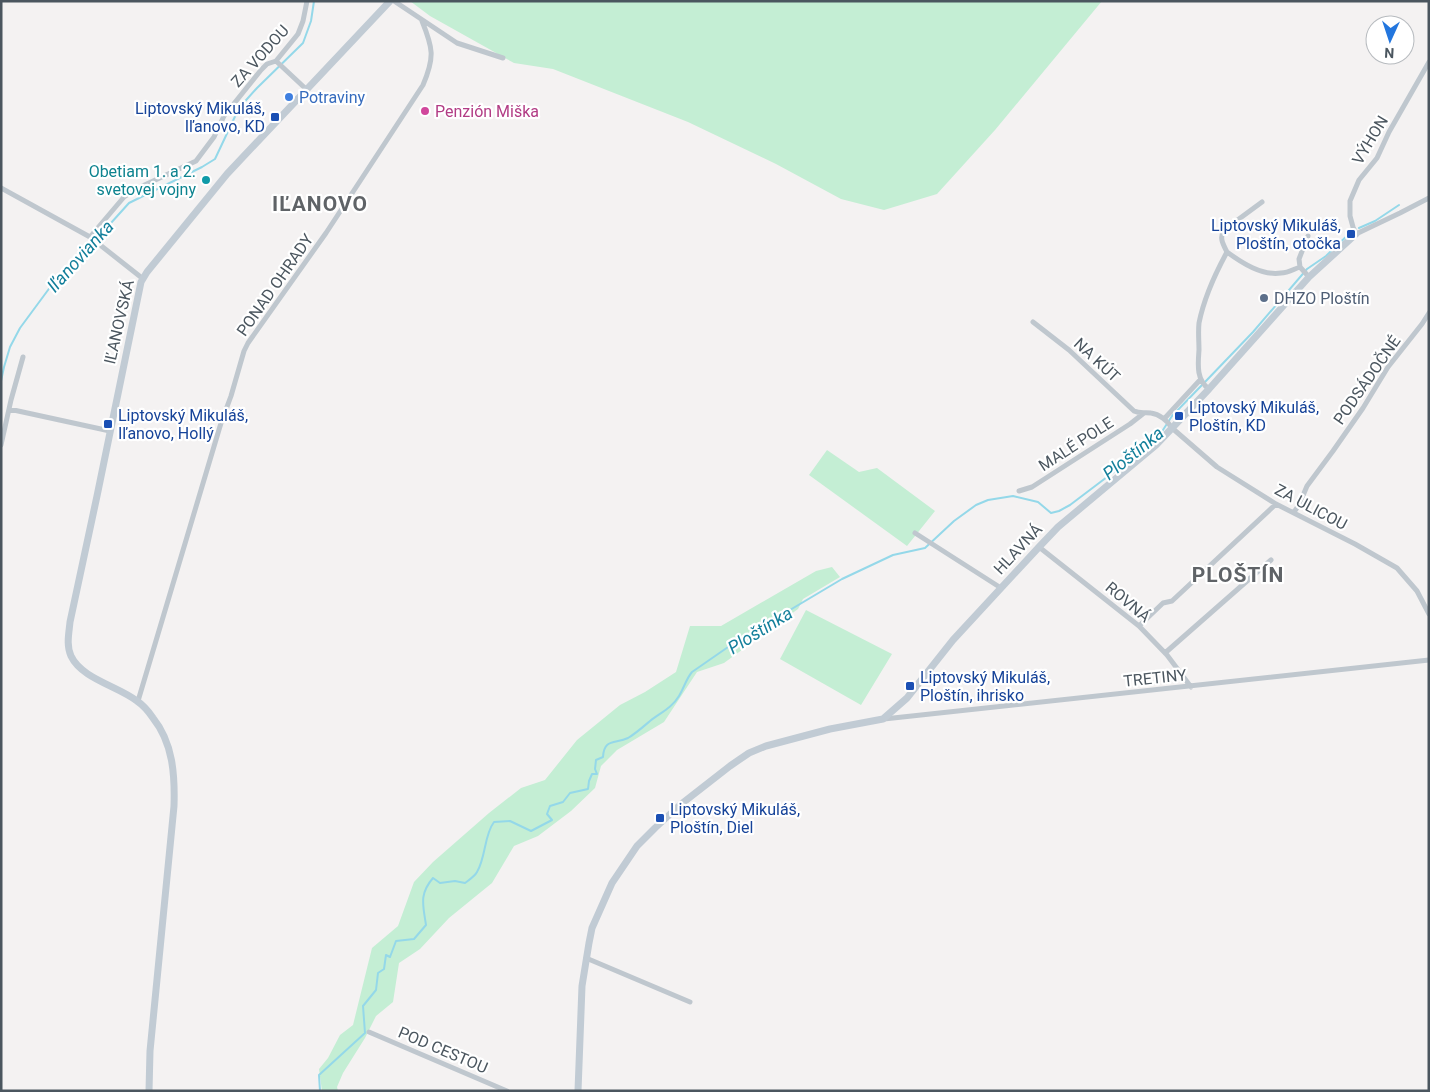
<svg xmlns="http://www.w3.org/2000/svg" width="1430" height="1092" font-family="Roboto,sans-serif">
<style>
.green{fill:#c4eed4}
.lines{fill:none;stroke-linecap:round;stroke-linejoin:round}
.stream{stroke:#94d8e9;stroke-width:2}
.street{stroke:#bfc7ce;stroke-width:5}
.secondary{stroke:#c1cbd4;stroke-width:7}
.shop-dot{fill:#3f7fe0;stroke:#fff;stroke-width:2}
.hotel-dot{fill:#d1479c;stroke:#fff;stroke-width:2}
.transit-dot{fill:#1a4fb4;stroke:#fff;stroke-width:2}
.culture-dot{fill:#0f9aa8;stroke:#fff;stroke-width:2}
.service-dot{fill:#5c6f8a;stroke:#fff;stroke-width:2}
.labels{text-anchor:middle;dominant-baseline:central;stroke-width:4.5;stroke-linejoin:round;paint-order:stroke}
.street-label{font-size:16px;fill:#4b565f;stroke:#fff}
.shop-label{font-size:16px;fill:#366cbe;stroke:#fff;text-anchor:start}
.transit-label{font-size:16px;fill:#164399;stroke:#fff;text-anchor:start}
.hotel-label{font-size:16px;fill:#b23c85;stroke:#fff;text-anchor:start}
.culture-label{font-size:16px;fill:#0d838f;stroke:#fff;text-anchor:end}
.service-label{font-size:16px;fill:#4e5e75;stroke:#fff;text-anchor:start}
.water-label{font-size:18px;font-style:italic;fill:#137f9b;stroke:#fff}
.district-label{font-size:21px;font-weight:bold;letter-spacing:1px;fill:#5f6367;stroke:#fff}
</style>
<rect width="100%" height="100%" fill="#f4f2f2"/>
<path class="green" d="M 410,1 L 1102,1 L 995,130 L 937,194 L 884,210 L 841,199 L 776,164 L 688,122 L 553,69 L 514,63 L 430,16 Z
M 827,450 L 859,472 L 877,468 L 935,511 L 907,546 L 809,475 Z
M 832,567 L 840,577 L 803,599 L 798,609 L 724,663 L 697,672 L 664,722 L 617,750 L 601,766 L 595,788 L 571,811 L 538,836 L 514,846 L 492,883 L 449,918 L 420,949 L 399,963 L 393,1002 L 376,1016 L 365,1038 L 343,1073 L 337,1087 L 338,1091 L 322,1091 L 319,1069 L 328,1058 L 340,1035 L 353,1025 L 372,948 L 398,926 L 414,882 L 433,862 L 489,813 L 521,788 L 545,780 L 577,740 L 620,705 L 645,692 L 676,672 L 690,626 L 721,626 L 816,571 Z
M 806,610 L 892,654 L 861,705 L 780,659 Z"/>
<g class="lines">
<path class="stream" d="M 1359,228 L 1375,221 L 1399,205
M 1,381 L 4,367 L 10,347 L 20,328 L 51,286 L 92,244 L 129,203 L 202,167 L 215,159 L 239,108 L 257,88 L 303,43 L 311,21 L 314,1
M 1205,382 L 1253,332 L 1307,269 L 1326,256 L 1351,232
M 320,1091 L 319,1075 L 365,1033 L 363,1006 L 376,990 L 378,973 L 384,969 L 386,955 L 390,957 L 396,941 L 414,939 L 426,925 C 423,905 419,894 433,878 L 440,883 L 455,881 L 465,883 C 469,880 475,876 477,872 C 486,857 484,835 494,822 L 510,821 L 531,831 L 552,820 L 547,814 L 550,806 L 563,802 L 570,793 L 588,789 L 589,781 L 592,774 L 597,774 L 595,769 L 596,760 L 603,757 C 604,738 615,744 628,738 C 635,734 643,727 650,721 C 660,713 672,708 679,696 C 684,688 686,679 692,672 L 731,645 L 842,579 L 893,555 L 925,548 L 954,521 L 976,505 L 988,500 L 1013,496 L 1038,502 L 1051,513 L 1059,511 L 1070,505 L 1144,449 L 1161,433 L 1172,416 L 1202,385"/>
<path class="street" d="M 394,1 L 457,43 L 503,58
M 276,61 L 306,89
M 1429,62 L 1389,132 L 1377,158 L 1359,180 L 1350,201 L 1350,216 L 1353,227 L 1356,234 L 1400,213 L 1429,198
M 1,188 L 90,237 L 142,278
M 90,237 L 124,197 L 136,189 L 196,161 L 214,137 L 224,116 L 261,70 L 267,64 L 276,61 L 298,34 L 303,21 L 307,1
M 1227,252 C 1242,263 1262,276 1281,273 C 1288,273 1294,269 1300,267 L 1309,277
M 1300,267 L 1299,259 L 1308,236
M 1033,322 L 1069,350 L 1134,411 C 1140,414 1145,412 1151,413 C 1159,414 1168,421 1172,428 L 1217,467 L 1276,504 L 1355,544 L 1397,568 L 1417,591 L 1429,614
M 1209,389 C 1196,380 1198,364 1199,350 C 1199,341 1198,332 1199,323 C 1204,298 1215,274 1227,252 C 1223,244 1219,238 1224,230 L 1262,202
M 9,409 L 110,431
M 1164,419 L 1200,380
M 1,445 L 11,400 L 23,357
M 1019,491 L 1032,487 L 1130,424 L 1144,413
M 1294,512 L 1299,505 L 1307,486 L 1333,451 L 1363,408 L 1388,367 L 1422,324 L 1429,313
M 915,533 L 1001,588
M 1039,547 L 1139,626 L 1167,655 L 1191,687
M 1139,626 L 1163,603 L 1172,601 L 1276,504
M 1165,653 L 1271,560
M 138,701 L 221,423 L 231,396 L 244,351 L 248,343 L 326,233 L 423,85 C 435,57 433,48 422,21
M 884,719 L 1429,660
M 586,958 L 690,1002
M 369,1032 L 507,1091"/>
<path class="secondary" d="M 149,1091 L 150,1051 L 174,806 C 175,775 173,743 153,718 C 149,712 143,705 137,701 C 118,686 82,679 71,656 C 66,645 69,633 70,622 L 97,496 L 141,282 L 147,272 L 227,174 L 390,1
M 578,1091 L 582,986 L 589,943 L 592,928 L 612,883 L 637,846 L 655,828 L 680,805 L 730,766 L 749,753 L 766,746 L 830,729 L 883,719 L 907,698 L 953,640 L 1039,547 L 1058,527 L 1156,445 L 1209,389 L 1309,277 L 1356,234"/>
</g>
<circle class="shop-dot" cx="289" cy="97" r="5"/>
<circle class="hotel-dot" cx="425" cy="111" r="5"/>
<g class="transit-dot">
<rect x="270" y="112" width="10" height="10" rx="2.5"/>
<rect x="1346" y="229" width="10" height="10" rx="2.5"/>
<rect x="1174" y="411" width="10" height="10" rx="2.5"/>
<rect x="103" y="419" width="10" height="10" rx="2.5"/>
<rect x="905" y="681" width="10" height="10" rx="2.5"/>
<rect x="655" y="813" width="10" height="10" rx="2.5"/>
</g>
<circle class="culture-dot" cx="206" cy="180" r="5"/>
<circle class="service-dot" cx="1264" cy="298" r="5"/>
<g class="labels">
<g class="street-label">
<text transform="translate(260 56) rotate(-48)">ZA VODOU</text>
<text transform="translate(1370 140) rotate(-59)">VÝHON</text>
<text transform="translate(275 285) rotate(-55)">PONAD OHRADY</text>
<text transform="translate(119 322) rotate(-77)">IĽANOVSKÁ</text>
<text transform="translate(1097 360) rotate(43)">NA KÚT</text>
<text transform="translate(1367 380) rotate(-55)">PODSÁDOČNÉ</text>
<text transform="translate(1076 444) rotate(-33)">MALÉ POLE</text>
<text transform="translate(1311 507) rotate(28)">ZA ULICOU</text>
<text transform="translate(1018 549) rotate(-47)">HLAVNÁ</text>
<text transform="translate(1128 602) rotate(40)">ROVNÁ</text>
<text transform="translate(1155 678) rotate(-6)">TRETINY</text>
<text transform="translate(443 1050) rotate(23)">POD CESTOU</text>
</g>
<g class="shop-label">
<text x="299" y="97">Potraviny</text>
</g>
<g class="transit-label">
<text x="265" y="108" text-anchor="end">Liptovský Mikuláš,<tspan x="265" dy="18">Iľanovo, KD</tspan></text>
<text x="1341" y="225" text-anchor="end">Liptovský Mikuláš,<tspan x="1341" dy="18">Ploštín, otočka</tspan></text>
<text x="1189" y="407">Liptovský Mikuláš,<tspan x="1189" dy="18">Ploštín, KD</tspan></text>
<text x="118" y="415">Liptovský Mikuláš,<tspan x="118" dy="18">Iľanovo, Hollý</tspan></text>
<text x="920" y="677">Liptovský Mikuláš,<tspan x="920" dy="18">Ploštín, ihrisko</tspan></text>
<text x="670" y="809">Liptovský Mikuláš,<tspan x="670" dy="18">Ploštín, Diel</tspan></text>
</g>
<g class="hotel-label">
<text x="435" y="111">Penzión Miška</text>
</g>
<g class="culture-label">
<text x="196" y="171">Obetiam 1. a 2.<tspan x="196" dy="18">svetovej vojny</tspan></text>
</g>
<g class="service-label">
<text x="1274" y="298">DHZO Ploštín</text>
</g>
<g class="water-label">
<text transform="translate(80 256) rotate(-48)">Iľanovianka</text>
<text transform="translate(1133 453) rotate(-39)">Ploštínka</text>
<text transform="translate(760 630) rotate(-32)">Ploštínka</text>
</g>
<g class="district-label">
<text x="320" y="204">IĽANOVO</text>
<text x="1238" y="575">PLOŠTÍN</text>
</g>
</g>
<rect width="1430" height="1092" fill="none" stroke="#4b565f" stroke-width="5"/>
<g transform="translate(1390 40) rotate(183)"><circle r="24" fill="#ffffff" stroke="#b7bbbf"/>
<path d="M0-4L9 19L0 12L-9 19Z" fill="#2376de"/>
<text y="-8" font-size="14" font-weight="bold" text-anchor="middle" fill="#4b565f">N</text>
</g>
</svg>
